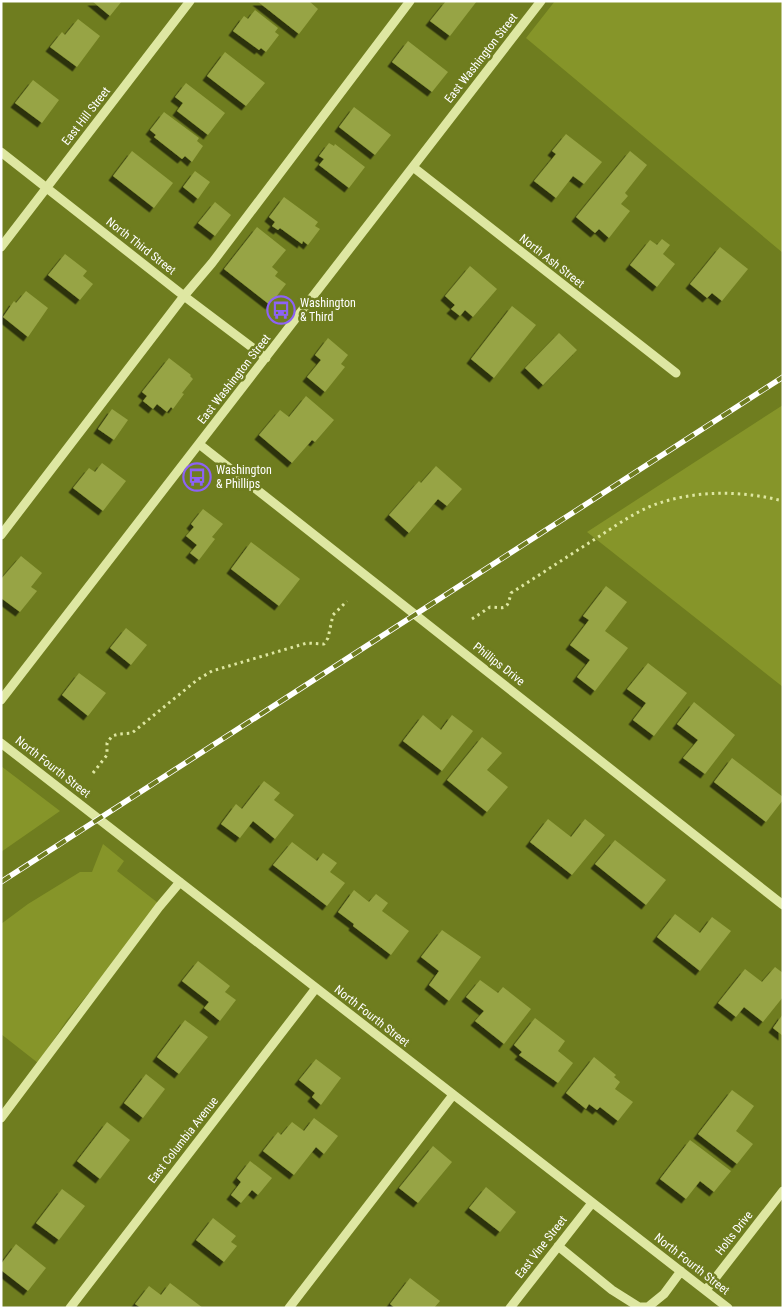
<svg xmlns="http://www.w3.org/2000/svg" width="784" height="1309" font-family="'Roboto Condensed',sans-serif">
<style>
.green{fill:#869529}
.building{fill:#97a444;filter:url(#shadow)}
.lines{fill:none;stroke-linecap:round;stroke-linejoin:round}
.path{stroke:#dee7a2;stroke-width:3;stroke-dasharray:2.5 4;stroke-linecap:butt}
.minor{stroke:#dee7a2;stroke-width:9}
.rail-casing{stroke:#fff;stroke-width:5.5}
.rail{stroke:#6f7d1f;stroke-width:4;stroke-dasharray:11;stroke-linecap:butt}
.labels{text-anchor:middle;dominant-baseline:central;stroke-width:5;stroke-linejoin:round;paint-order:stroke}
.street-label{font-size:12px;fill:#fff;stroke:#6f7d1f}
.poi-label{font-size:12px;fill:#fff;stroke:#6f7d1f;text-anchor:start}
</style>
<defs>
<filter id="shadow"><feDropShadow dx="-4.5" dy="4.5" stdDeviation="0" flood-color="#0009"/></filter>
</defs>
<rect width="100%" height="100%" fill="#6f7d1f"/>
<path class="green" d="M 555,1 L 783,1 L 783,253 L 526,38 Z
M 783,405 L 783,687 L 587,532 Z
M 1,766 L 60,811 L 1,852 Z
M 103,844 L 124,861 L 117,871 L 158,903 L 129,943 L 67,1020 L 38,1063 L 1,1034 L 1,924 L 28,904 L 80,872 L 92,872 Z"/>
<path class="building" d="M 92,1 L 122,1 L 110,16 Z
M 257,1 L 309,1 L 318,9 L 299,34 Z
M 446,1 L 477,1 L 450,36 L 430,21 Z
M 255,10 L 278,28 L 275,32 L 279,35 L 266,52 L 261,48 L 259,50 L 233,31 L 244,16 L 248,19 Z
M 78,19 L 100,36 L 77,67 L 50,47 L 62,32 L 65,35 Z
M 408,41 L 448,72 L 432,92 L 392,62 Z
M 225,52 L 265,83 L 246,106 L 207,76 Z
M 33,80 L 59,100 L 42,123 L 15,103 Z
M 186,83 L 225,113 L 208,135 L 177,111 L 183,103 L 175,97 Z
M 354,107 L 391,135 L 375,155 L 339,127 Z
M 164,112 L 199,138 L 197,141 L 203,146 L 192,162 L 185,156 L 182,159 L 154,137 L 156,135 L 150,130 Z
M 566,134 L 602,162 L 584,184 L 573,176 L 556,198 L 534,181 L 556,154 L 552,151 Z
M 329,143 L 334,146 L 335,144 L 365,167 L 349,188 L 319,165 L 324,159 L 319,156 Z
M 132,151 L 173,183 L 154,208 L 113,176 Z
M 630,151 L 647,165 L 625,193 L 628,196 L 621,204 L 630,211 L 609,238 L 599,229 L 595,233 L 576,217 Z
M 195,171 L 210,182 L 198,199 L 183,187 Z
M 284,197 L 318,222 L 315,226 L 320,229 L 308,245 L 303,241 L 302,244 L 280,228 L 278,230 L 272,226 L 275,222 L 269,217 Z
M 215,202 L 231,215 L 215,236 L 198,223 Z
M 257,227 L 286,250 L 272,267 L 278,272 L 275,276 L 286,284 L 270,305 L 224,269 Z
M 662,239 L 670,245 L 663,254 L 675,264 L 657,287 L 630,265 L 650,240 L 657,245 Z
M 720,247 L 748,269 L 722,301 L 712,293 L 707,298 L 690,284 Z
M 65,254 L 87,271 L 83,276 L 93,284 L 80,300 L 48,275 Z
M 470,266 L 497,289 L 473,317 L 465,310 L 460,316 L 451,309 L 455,305 L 445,296 Z
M 26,291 L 48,308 L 28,337 L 3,317 L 14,301 L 16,303 Z
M 512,306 L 536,325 L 494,378 L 471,359 Z
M 559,333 L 577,350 L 543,385 L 525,368 Z
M 328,338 L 348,355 L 341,364 L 345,367 L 325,392 L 307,377 L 321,360 L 315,355 Z
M 169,358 L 191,375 L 190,376 L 193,379 L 182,393 L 184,394 L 173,409 L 171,407 L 167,412 L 157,404 L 153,409 L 143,401 L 147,396 L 142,392 Z
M 306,396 L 334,420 L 315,442 L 312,440 L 292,463 L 259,435 L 280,410 L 289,417 Z
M 112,409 L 128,420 L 114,440 L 98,429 Z
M 102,463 L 126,481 L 103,511 L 73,488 L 89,468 L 95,472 Z
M 436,466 L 462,489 L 447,506 L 438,499 L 409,533 L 389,515 L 419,481 L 421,483 Z
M 203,509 L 223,524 L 212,537 L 215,539 L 199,560 L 190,553 L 197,545 L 186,536 L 194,527 L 191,524 Z
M 251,542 L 300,579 L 279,606 L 231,569 Z
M 21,556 L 42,573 L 31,587 L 37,591 L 20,612 L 1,598 L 1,579 Z
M 606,586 L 627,602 L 605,631 L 628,648 L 595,691 L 577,677 L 590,660 L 570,645 L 589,620 L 583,616 Z
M 126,628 L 147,645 L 131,665 L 110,648 Z
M 648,663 L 687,693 L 654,736 L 633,720 L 646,703 L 627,689 Z
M 79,673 L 106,693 L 88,716 L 62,695 Z
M 694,702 L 735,735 L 705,774 L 683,758 L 698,740 L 677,724 Z
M 423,715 L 441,730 L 452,715 L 473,731 L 442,771 L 403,741 Z
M 482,737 L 502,753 L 487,770 L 508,787 L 487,812 L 447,780 Z
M 732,758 L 783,797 L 783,800 L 766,822 L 714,782 Z
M 264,781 L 280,793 L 274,800 L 294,815 L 275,839 L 253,821 L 240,838 L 221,824 L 236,804 L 242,809 Z
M 548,819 L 571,837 L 585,819 L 605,835 L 572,875 L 530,842 Z
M 615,840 L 666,880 L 646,905 L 595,864 Z
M 292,842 L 317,861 L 323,853 L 337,863 L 330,872 L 345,883 L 327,906 L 273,865 Z
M 354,890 L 369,902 L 376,894 L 388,903 L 382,911 L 409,931 L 391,955 L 353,926 L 354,924 L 338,912 Z
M 675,914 L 700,933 L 712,917 L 731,931 L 700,971 L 657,937 Z
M 442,930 L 481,957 L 449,1001 L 429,985 L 439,971 L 421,957 Z
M 198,961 L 230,986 L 225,992 L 236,1000 L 220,1021 L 204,1008 L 209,1002 L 182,981 Z
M 775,967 L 783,973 L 783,997 L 763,1022 L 744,1007 L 736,1017 L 718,1003 L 745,969 L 762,982 Z
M 480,980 L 498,993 L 503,987 L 531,1009 L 504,1044 L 475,1021 L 484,1011 L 466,997 Z
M 783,1014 L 783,1036 L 773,1028 Z
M 535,1018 L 565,1041 L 558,1051 L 573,1063 L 558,1083 L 519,1055 L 522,1052 L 514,1045 Z
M 185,1020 L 208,1037 L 179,1074 L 157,1057 Z
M 594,1057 L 616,1075 L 614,1077 L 620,1082 L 615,1089 L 633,1102 L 618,1121 L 600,1107 L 597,1110 L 589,1104 L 586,1109 L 566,1093 Z
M 316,1059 L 341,1078 L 321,1105 L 312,1097 L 315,1093 L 299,1080 Z
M 146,1074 L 165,1089 L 143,1118 L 124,1103 Z
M 732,1090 L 754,1106 L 736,1131 L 753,1144 L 737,1164 L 698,1134 Z
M 314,1118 L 338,1136 L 324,1154 L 316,1147 L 294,1175 L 263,1151 L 278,1132 L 281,1135 L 292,1122 L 304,1131 Z
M 107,1122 L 130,1140 L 100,1179 L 77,1161 Z
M 690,1140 L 731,1171 L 714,1192 L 700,1181 L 686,1199 L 660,1179 Z
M 433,1146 L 452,1162 L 418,1203 L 399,1188 Z
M 250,1161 L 272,1178 L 258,1195 L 252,1190 L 241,1203 L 231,1195 L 241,1182 L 237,1178 Z
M 486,1187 L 516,1212 L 500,1232 L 469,1208 Z
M 62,1189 L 85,1206 L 59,1240 L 36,1223 Z
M 213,1218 L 236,1236 L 231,1242 L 237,1246 L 224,1262 L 196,1240 Z
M 16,1244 L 46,1268 L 28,1291 L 1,1270 L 1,1264 Z
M 410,1278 L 440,1301 L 434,1308 L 395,1308 L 390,1304 Z
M 170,1283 L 203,1308 L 141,1308 L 135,1304 L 149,1286 L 161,1295 Z"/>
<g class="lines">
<path class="path" d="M 472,619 L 490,607 C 507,608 507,610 511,593 C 538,576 565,558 592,541 C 611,529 630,515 651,506 C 692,490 741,490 783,501
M 93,773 L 107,755 L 107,743 L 112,736 L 119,734 L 132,733 L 197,680 L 212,671 L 307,643 L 324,644 L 328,638 L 333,615 L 347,601"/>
<path class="minor" d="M 1,152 L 184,296 L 266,358
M 413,167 L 676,373
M 1,247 L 190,1
M 199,444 L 783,905
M 1,535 L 184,296 L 212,263 L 410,1
M 1,700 L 541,1
M 1,743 L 728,1308
M 1,1118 L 159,907 L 180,882
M 558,1246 L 612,1290 L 639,1307 L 648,1307 L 664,1294 L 681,1271
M 706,1290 L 783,1191
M 70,1308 L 316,988
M 289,1308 L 453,1095
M 510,1308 L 592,1203"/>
<g class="rail-casing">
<path id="rail" d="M 1,882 L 783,377"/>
</g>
<use href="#rail" class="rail"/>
</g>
<defs>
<g id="bus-ring" transform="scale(1.4375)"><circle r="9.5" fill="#6f7d1f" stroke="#8d62f5" stroke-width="1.5"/><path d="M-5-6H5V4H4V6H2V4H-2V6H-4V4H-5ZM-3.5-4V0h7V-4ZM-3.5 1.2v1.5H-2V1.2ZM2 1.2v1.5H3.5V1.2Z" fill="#8d62f5"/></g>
</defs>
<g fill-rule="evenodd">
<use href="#bus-ring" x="281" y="310"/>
<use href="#bus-ring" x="197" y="477"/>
</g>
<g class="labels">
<g class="street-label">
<text transform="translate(481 58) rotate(-52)">East Washington Street</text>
<text transform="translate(86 116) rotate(-52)">East Hill Street</text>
<text transform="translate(141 246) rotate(38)">North Third Street</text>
<text transform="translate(552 261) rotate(38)">North Ash Street</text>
<text transform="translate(234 379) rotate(-52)">East Washington Street</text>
<text transform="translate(499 664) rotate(38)">Phillips Drive</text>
<text transform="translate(53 767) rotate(38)">North Fourth Street</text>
<text transform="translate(372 1016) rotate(38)">North Fourth Street</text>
<text transform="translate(183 1140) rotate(-52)">East Columbia Avenue</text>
<text transform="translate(734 1233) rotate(-52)">Holts Drive</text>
<text transform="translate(541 1247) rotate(-52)">East Vine Street</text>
<text transform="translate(692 1264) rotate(38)">North Fourth Street</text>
</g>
<g class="poi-label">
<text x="300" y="303">Washington<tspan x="300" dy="14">&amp; Third</tspan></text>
<text x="216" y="470">Washington<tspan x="216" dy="14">&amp; Phillips</tspan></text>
</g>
</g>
<rect width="784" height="1309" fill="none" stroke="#ffffff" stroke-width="5"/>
</svg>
